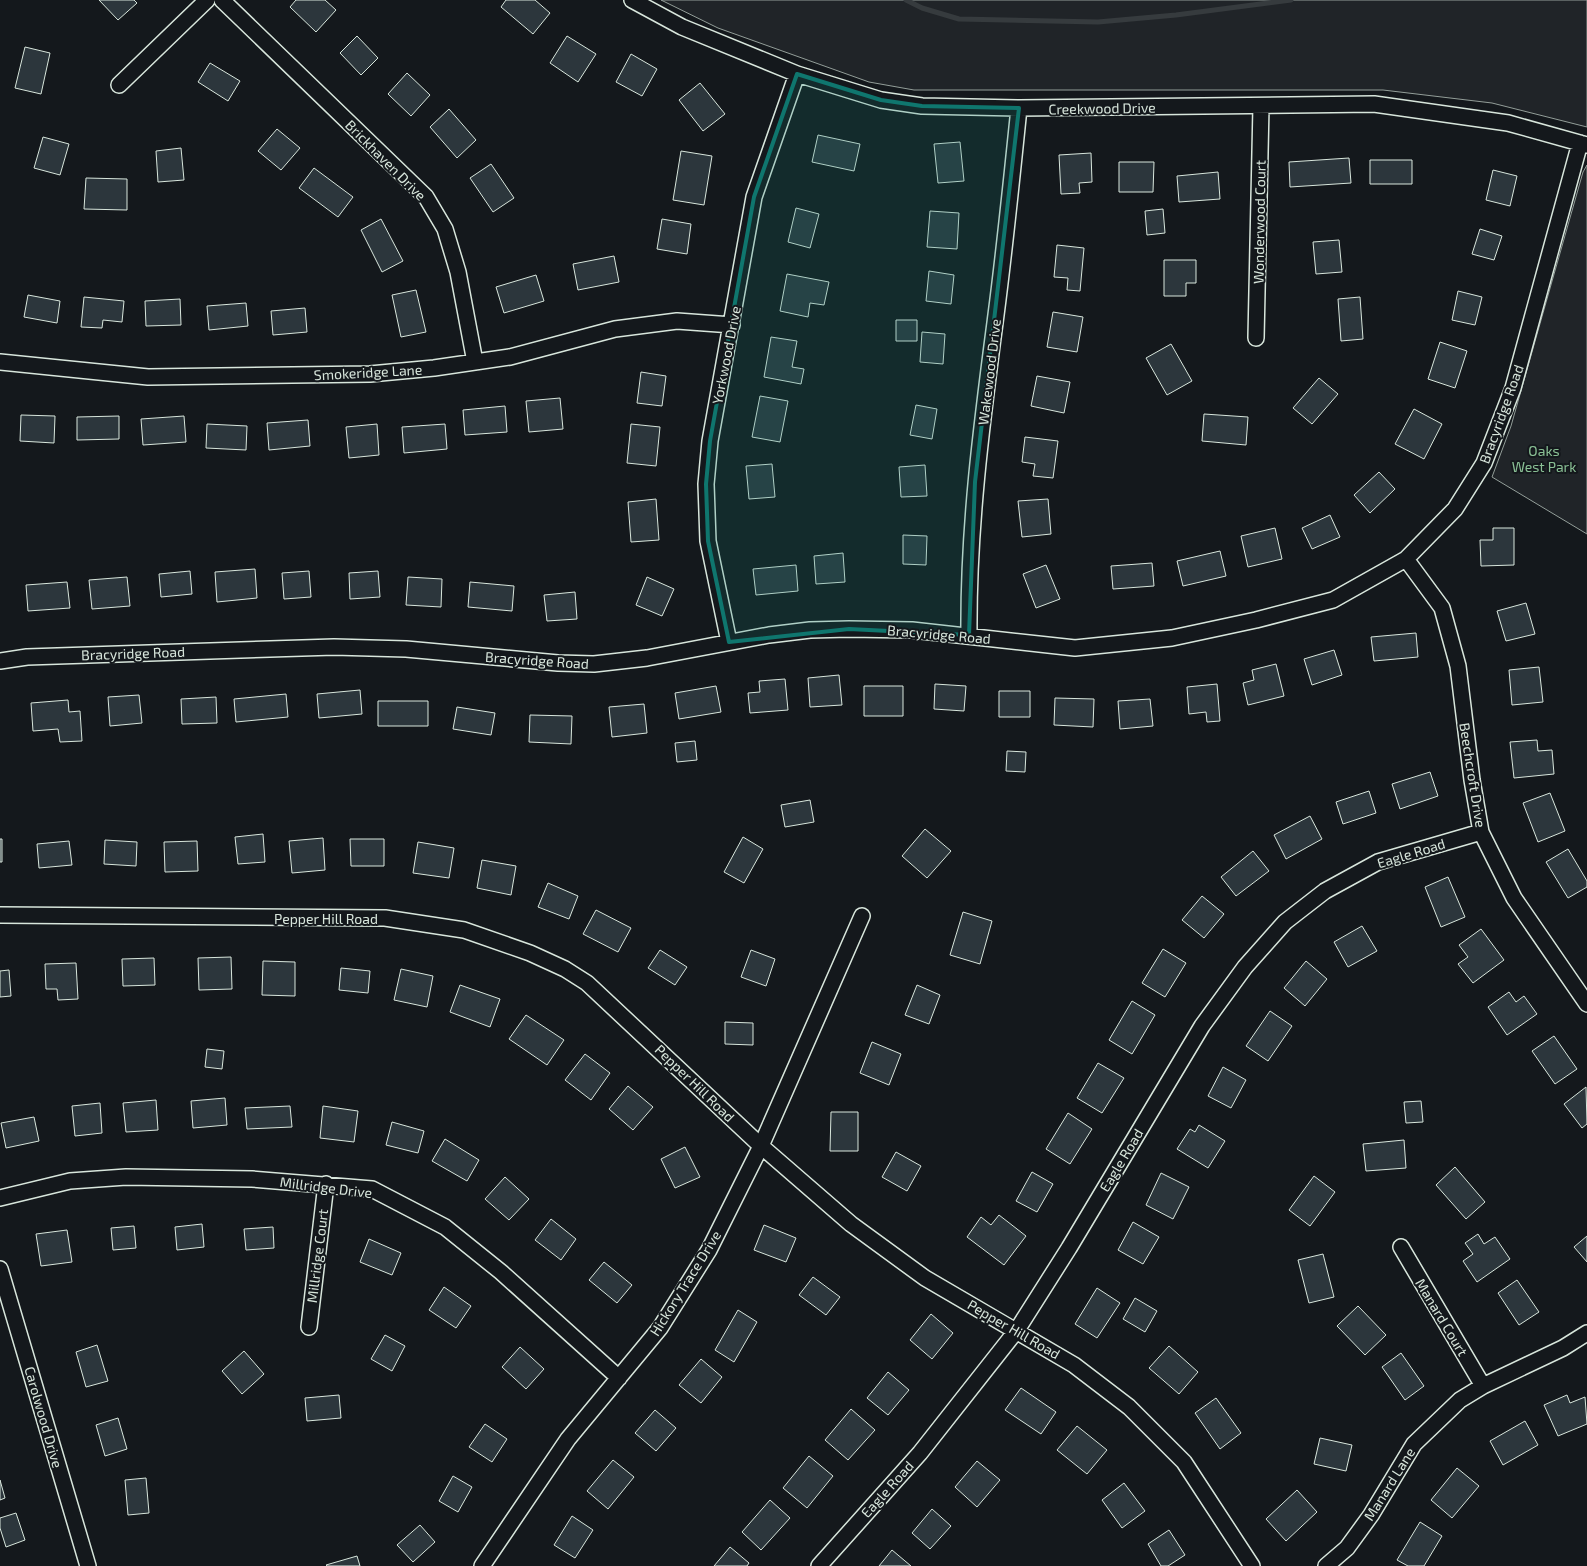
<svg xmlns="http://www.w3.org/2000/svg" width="1587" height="1566" font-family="'Exo 2',sans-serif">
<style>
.green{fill:#202428;stroke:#939e99}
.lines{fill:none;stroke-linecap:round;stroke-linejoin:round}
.stream{stroke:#363b3e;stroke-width:5}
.building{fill:#2c363c;stroke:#d8e6dc}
.street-casing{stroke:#d8e6dc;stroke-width:18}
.street{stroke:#14181c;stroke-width:15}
.marked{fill:#0f766e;fill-opacity:0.2;stroke:#0f766e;stroke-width:4;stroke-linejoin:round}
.labels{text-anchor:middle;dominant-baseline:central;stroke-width:4;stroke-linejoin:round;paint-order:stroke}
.street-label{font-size:14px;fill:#d8e6dc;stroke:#14181c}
.park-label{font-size:14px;fill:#8ac095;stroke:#14181c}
</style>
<rect width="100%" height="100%" fill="#14181c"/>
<path class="green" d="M 661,0 L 1587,0 L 1587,127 L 1492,103 L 1383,90 L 914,90 L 869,82 L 718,28 Z
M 1587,165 L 1587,534 L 1492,477 L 1511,426 L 1583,172 Z"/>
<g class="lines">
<path class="stream" d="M 906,0 L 922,8 L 959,19 L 1098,22 L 1176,15 L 1291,0"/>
</g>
<path class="building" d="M 99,0 L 134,0 L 137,3 L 118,20 Z
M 296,0 L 325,0 L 336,10 L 316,32 L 290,7 Z
M 506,0 L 535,0 L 550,13 L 533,34 L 501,7 Z
M 357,36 L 378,58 L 361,75 L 340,53 Z
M 567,36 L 596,54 L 578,82 L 550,63 Z
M 25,47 L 50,53 L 41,94 L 15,88 Z
M 631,54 L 657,69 L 642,96 L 616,82 Z
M 210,63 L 240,81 L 228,101 L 198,82 Z
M 407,73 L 430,95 L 411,116 L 388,94 Z
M 700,83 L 725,114 L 703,131 L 679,100 Z
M 449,109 L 476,140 L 457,158 L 430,127 Z
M 277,129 L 300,148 L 281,170 L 258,151 Z
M 818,135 L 860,144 L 854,171 L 812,162 Z
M 43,137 L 69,144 L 60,175 L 34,168 Z
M 960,142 L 964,181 L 938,183 L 934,144 Z
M 181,148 L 184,180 L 158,182 L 156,151 Z
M 681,151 L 712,156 L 704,205 L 673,200 Z
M 1091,153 L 1092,182 L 1079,183 L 1080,193 L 1061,194 L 1059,155 Z
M 1349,158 L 1351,183 L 1290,187 L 1289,162 Z
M 1370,160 L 1412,160 L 1412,184 L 1370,184 Z
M 1119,162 L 1154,162 L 1153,192 L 1119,192 Z
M 491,164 L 514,198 L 493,212 L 470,178 Z
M 314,168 L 353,197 L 338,217 L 299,188 Z
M 1493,170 L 1517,176 L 1510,206 L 1486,200 Z
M 1218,172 L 1220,199 L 1179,202 L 1177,176 Z
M 86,178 L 127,179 L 127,210 L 84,209 Z
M 796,208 L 819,214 L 810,248 L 788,242 Z
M 1163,209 L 1165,233 L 1147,235 L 1145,211 Z
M 930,211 L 959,213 L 957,249 L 927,247 Z
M 381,219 L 403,261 L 382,272 L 361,230 Z
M 662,219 L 691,224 L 687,254 L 657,249 Z
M 1480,229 L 1502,236 L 1494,260 L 1472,254 Z
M 1339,240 L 1342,272 L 1316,274 L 1313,242 Z
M 1057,245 L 1084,248 L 1080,291 L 1067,290 L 1068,278 L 1054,277 Z
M 614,256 L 619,282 L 578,290 L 573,264 Z
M 1164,260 L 1196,260 L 1196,283 L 1186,283 L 1186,296 L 1164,296 Z
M 929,271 L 954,275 L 951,304 L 926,301 Z
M 787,274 L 829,282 L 824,305 L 810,303 L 808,317 L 780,311 Z
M 536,275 L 544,301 L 504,313 L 496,287 Z
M 416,290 L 426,332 L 401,337 L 392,295 Z
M 1458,291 L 1482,297 L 1475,325 L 1452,320 Z
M 28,295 L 60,301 L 57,323 L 24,317 Z
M 84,297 L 124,301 L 122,322 L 103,320 L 102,328 L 81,327 Z
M 1360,297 L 1363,339 L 1341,341 L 1338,299 Z
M 180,299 L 181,325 L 146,326 L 145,301 Z
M 246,303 L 248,326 L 209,330 L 207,306 Z
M 305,308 L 307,332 L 273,335 L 271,311 Z
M 1053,312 L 1083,317 L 1077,352 L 1047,347 Z
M 896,320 L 917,320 L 917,341 L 896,341 Z
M 922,332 L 945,334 L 943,364 L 920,362 Z
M 771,337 L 797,341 L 792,367 L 804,369 L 801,384 L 764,377 Z
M 1440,342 L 1467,351 L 1455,388 L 1428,379 Z
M 1171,344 L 1192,381 L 1167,395 L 1146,358 Z
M 641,372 L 666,376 L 662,406 L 637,403 Z
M 1037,376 L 1070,382 L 1064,413 L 1031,406 Z
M 1319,378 L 1338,394 L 1312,424 L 1293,408 Z
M 760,396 L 788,401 L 780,442 L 752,437 Z
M 560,398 L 563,429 L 529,432 L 526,401 Z
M 916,405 L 937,409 L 932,439 L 910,435 Z
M 505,406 L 507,432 L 465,435 L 463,410 Z
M 1414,409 L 1442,424 L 1424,459 L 1395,444 Z
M 1204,414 L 1248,417 L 1246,445 L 1202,441 Z
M 21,415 L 55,416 L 54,443 L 20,441 Z
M 119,416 L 119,439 L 77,440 L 77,417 Z
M 184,416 L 186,442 L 143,445 L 141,419 Z
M 308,420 L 310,446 L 269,450 L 267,423 Z
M 207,424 L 247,426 L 246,450 L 206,448 Z
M 377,424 L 379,455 L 349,458 L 346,427 Z
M 445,424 L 447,449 L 404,453 L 402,427 Z
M 631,424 L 660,427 L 656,466 L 627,463 Z
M 1025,437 L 1058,441 L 1053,478 L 1033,476 L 1035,464 L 1022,462 Z
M 772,464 L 775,497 L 749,499 L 746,466 Z
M 925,465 L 927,496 L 901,497 L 899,467 Z
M 1379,472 L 1395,489 L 1370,513 L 1354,495 Z
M 656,499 L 659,540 L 631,542 L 628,502 Z
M 1048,499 L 1051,534 L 1022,537 L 1018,501 Z
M 1330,515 L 1340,537 L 1312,549 L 1302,528 Z
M 1275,528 L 1282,559 L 1248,567 L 1241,536 Z
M 1493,528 L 1514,528 L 1514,565 L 1481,566 L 1480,540 L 1493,540 Z
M 903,535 L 927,536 L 926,565 L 903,564 Z
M 1220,551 L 1226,576 L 1183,586 L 1177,561 Z
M 843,553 L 845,582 L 816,584 L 814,556 Z
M 1152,563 L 1154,586 L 1113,589 L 1111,566 Z
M 796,565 L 798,591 L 756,595 L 753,569 Z
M 1046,565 L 1060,599 L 1036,608 L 1023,574 Z
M 255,569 L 257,598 L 217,602 L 215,572 Z
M 190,571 L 192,594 L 161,597 L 159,574 Z
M 309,571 L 311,597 L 284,599 L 282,573 Z
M 378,571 L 380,597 L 350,599 L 349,573 Z
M 127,577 L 130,606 L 92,609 L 89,580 Z
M 408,577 L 442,579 L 441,607 L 406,605 Z
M 647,577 L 674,589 L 662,616 L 636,605 Z
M 67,582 L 70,608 L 28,611 L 26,585 Z
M 470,582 L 514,586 L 512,611 L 468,607 Z
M 575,592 L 577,619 L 547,621 L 544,595 Z
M 1526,603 L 1535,634 L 1506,641 L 1497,611 Z
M 1416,633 L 1418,657 L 1374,661 L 1371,637 Z
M 1334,650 L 1342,675 L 1312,685 L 1304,659 Z
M 1276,664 L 1284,696 L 1248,705 L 1243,683 L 1254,680 L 1252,670 Z
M 1539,667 L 1543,702 L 1512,705 L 1509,670 Z
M 839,675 L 842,705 L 810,707 L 808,678 Z
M 785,679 L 788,710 L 750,713 L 748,693 L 760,692 L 759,681 Z
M 935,684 L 966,686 L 964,711 L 934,709 Z
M 1217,684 L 1220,721 L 1207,722 L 1206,712 L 1189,714 L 1187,687 Z
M 716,686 L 721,712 L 679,719 L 675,693 Z
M 864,686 L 903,686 L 903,716 L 864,716 Z
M 360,690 L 362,714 L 319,718 L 317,694 Z
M 999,691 L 1030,691 L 1030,717 L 999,717 Z
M 286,694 L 288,717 L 236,722 L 234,699 Z
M 139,695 L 142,723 L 110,726 L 108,697 Z
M 216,697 L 217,723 L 182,724 L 181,699 Z
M 1055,698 L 1094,699 L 1093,727 L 1054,725 Z
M 1150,699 L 1153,726 L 1120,729 L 1118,701 Z
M 68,700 L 69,712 L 80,711 L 82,741 L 60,742 L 58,729 L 33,731 L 31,703 Z
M 378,701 L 428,701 L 428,726 L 378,726 Z
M 644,704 L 647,733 L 612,737 L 609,707 Z
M 457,707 L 495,713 L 491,735 L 453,729 Z
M 530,715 L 572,716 L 571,744 L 529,742 Z
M 1537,740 L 1538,751 L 1552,750 L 1554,774 L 1514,778 L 1510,742 Z
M 695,741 L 697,760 L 677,762 L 675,743 Z
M 1007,751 L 1026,752 L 1025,772 L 1006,771 Z
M 1430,772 L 1438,796 L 1400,809 L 1392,784 Z
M 1369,791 L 1376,813 L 1343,824 L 1336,802 Z
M 1550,793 L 1565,831 L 1538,842 L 1523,803 Z
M 810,800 L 814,822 L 785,827 L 781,805 Z
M 1310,816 L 1322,839 L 1286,859 L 1274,835 Z
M 925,829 L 951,851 L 927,878 L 902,856 Z
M 263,834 L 265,862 L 238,864 L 235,837 Z
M 743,837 L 763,849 L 744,883 L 724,872 Z
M 323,838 L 325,870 L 292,873 L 289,841 Z
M 0,839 L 2,839 L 2,862 L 0,862 Z
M 350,839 L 384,839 L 384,866 L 351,866 Z
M 105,840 L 137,842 L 136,866 L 104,864 Z
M 69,841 L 72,865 L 39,868 L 37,844 Z
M 197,841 L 198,871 L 165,872 L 164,842 Z
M 418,842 L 454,848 L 449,878 L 413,873 Z
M 1568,849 L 1587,881 L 1587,887 L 1568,898 L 1546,862 Z
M 1253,851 L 1269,871 L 1236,896 L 1221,877 Z
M 482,860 L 516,866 L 511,895 L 477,888 Z
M 1448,877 L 1465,917 L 1441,927 L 1425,887 Z
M 548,883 L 578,896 L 569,919 L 538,907 Z
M 1202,896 L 1224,914 L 1204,938 L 1182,920 Z
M 596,910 L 631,928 L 618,952 L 583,934 Z
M 963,912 L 992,921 L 980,964 L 950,955 Z
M 1362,926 L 1377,951 L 1348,967 L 1334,942 Z
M 1481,929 L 1504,960 L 1473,983 L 1458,964 L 1468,957 L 1459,945 Z
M 1163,949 L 1186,963 L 1165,997 L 1142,983 Z
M 660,950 L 687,967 L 675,985 L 648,968 Z
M 751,950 L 775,959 L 766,986 L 741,977 Z
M 231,957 L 232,989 L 199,990 L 198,958 Z
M 154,958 L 155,985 L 123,986 L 122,959 Z
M 263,961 L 295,962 L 295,996 L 262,995 Z
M 1306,961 L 1327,979 L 1305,1006 L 1284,988 Z
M 76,963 L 78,999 L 58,1000 L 57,989 L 46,989 L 45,964 Z
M 341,968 L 370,971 L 368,993 L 339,990 Z
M 401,969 L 433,976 L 427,1007 L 394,1000 Z
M 9,970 L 11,996 L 0,997 L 0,971 Z
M 460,985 L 500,999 L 490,1027 L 450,1012 Z
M 917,985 L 940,995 L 929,1024 L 905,1015 Z
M 1509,992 L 1516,1002 L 1524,996 L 1537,1014 L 1507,1035 L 1488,1007 Z
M 1132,1001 L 1155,1015 L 1132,1054 L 1109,1040 Z
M 1270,1011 L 1292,1026 L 1268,1061 L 1246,1046 Z
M 526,1015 L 564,1040 L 547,1065 L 509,1039 Z
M 725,1022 L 753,1023 L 753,1045 L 725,1044 Z
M 1554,1036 L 1577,1069 L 1555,1084 L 1532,1051 Z
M 872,1042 L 901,1054 L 889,1085 L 860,1073 Z
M 207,1049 L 224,1051 L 222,1069 L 205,1067 Z
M 585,1054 L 610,1073 L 591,1100 L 565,1080 Z
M 1098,1063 L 1124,1078 L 1102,1113 L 1077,1098 Z
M 1223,1067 L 1246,1080 L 1231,1108 L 1208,1096 Z
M 628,1086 L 653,1107 L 633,1130 L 609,1109 Z
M 1586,1087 L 1587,1124 L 1582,1128 L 1564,1104 Z
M 225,1098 L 227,1125 L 193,1128 L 191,1101 Z
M 156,1100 L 158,1130 L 126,1132 L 123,1103 Z
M 1421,1101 L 1423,1122 L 1406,1123 L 1404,1102 Z
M 100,1103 L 102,1133 L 75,1136 L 72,1106 Z
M 290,1106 L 292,1127 L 247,1129 L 245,1108 Z
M 323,1106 L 358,1111 L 354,1142 L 320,1138 Z
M 831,1112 L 858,1112 L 858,1151 L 830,1151 Z
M 1068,1113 L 1092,1129 L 1070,1164 L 1046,1149 Z
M 34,1117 L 39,1141 L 6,1148 L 1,1123 Z
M 392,1122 L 424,1131 L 418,1153 L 386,1145 Z
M 1199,1125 L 1225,1141 L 1208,1168 L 1177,1149 L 1190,1129 L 1195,1132 Z
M 445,1139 L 479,1160 L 467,1181 L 432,1161 Z
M 1404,1140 L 1406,1168 L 1366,1171 L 1363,1144 Z
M 685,1147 L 700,1177 L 675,1188 L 661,1159 Z
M 896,1152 L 921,1166 L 907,1191 L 882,1177 Z
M 1455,1167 L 1485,1202 L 1466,1219 L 1436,1185 Z
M 1032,1172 L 1053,1184 L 1037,1212 L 1016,1201 Z
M 1161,1173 L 1189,1187 L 1173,1219 L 1146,1205 Z
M 1314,1176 L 1335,1192 L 1310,1226 L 1289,1210 Z
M 505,1177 L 529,1199 L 509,1220 L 485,1199 Z
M 999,1215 L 1026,1236 L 1004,1265 L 967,1237 L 981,1217 L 991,1225 Z
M 551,1219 L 576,1239 L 561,1260 L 535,1240 Z
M 1133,1222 L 1159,1237 L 1143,1264 L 1118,1250 Z
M 202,1224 L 204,1247 L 177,1250 L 175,1227 Z
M 764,1225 L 796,1238 L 786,1262 L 754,1250 Z
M 134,1226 L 136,1248 L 113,1250 L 111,1228 Z
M 273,1227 L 274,1248 L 246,1250 L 244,1229 Z
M 67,1230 L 72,1262 L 41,1266 L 36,1234 Z
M 1478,1234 L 1484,1244 L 1495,1237 L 1510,1259 L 1477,1282 L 1463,1261 L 1473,1254 L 1465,1243 Z
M 1587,1236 L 1587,1262 L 1574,1247 Z
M 369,1239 L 401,1253 L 392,1275 L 360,1262 Z
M 1323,1254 L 1334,1297 L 1309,1303 L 1298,1260 Z
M 604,1262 L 632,1285 L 617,1303 L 589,1280 Z
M 813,1277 L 840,1297 L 826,1315 L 799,1295 Z
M 1517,1280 L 1539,1312 L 1519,1325 L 1498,1293 Z
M 444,1287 L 471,1306 L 456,1328 L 429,1310 Z
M 1097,1288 L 1120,1303 L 1097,1338 L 1075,1324 Z
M 1135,1298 L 1157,1311 L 1145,1332 L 1123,1319 Z
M 1358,1306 L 1386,1335 L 1365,1355 L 1337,1326 Z
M 738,1310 L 757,1322 L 734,1362 L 715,1350 Z
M 931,1314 L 953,1333 L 932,1359 L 910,1340 Z
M 385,1335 L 405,1346 L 392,1371 L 371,1359 Z
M 97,1345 L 108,1381 L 86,1387 L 76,1352 Z
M 1169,1346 L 1198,1372 L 1179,1394 L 1149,1368 Z
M 520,1347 L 544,1369 L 526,1389 L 502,1367 Z
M 244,1351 L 264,1374 L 242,1394 L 222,1371 Z
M 1401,1353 L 1424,1386 L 1405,1400 L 1382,1367 Z
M 701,1359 L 722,1377 L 701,1403 L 679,1385 Z
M 888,1372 L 909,1390 L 888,1415 L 867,1398 Z
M 1021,1388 L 1056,1412 L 1041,1434 L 1005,1410 Z
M 339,1395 L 341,1418 L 307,1421 L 305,1398 Z
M 1567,1395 L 1570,1403 L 1585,1397 L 1587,1424 L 1558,1436 L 1544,1405 Z
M 1216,1398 L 1241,1433 L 1220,1449 L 1195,1413 Z
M 851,1409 L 875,1430 L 848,1460 L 825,1440 Z
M 655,1410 L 676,1428 L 656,1451 L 635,1433 Z
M 118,1418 L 127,1449 L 105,1456 L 96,1425 Z
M 1525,1421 L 1538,1445 L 1503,1465 L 1490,1441 Z
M 485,1424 L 507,1439 L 492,1462 L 469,1447 Z
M 1077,1426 L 1107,1450 L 1087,1474 L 1057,1450 Z
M 1320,1438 L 1352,1445 L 1346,1471 L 1314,1464 Z
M 809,1456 L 833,1476 L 807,1508 L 783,1488 Z
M 613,1460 L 634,1477 L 608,1509 L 587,1491 Z
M 977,1461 L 1000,1480 L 977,1507 L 955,1487 Z
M 1457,1468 L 1479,1486 L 1452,1518 L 1431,1500 Z
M 453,1476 L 472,1487 L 458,1512 L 439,1501 Z
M 146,1478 L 149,1513 L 128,1515 L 125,1480 Z
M 0,1480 L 5,1498 L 0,1500 Z
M 1124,1483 L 1145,1511 L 1122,1528 L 1102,1500 Z
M 1297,1490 L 1317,1512 L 1286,1541 L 1266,1519 Z
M 770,1500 L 790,1518 L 761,1550 L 742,1532 Z
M 932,1509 L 951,1526 L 930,1549 L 912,1533 Z
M 16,1513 L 25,1540 L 6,1547 L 0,1528 L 0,1518 Z
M 572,1516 L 593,1530 L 575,1558 L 554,1545 Z
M 1420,1522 L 1442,1536 L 1424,1566 L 1408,1566 L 1397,1560 Z
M 420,1525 L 435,1542 L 413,1562 L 397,1545 Z
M 1169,1530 L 1185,1555 L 1168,1566 L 1161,1566 L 1148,1544 Z
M 730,1547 L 749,1563 L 747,1566 L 714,1566 Z
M 892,1550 L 911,1566 L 879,1566 Z
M 357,1556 L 360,1566 L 327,1566 L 326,1565 Z"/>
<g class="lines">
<g class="street-casing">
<path id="street" d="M 222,0 L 426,197 L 445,229 L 458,272 L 475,362
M 632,0 L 682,27 L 797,74 L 881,100 L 922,106 L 1019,108 L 1374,104 L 1508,123 L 1587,145
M 119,85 L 207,0
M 1256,338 L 1261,106
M 0,362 L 148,377 L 370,374 L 434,368 L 510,357 L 615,329 L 677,321 L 732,325
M 1406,559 L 1442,608 L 1458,666 L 1472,780 L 1481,832 L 1514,898 L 1587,1004
M 969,635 C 968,527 982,422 996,315 C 1005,246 1012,177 1019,108
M 729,642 L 708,541 L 706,484 L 710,441 L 754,197 L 797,74
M 0,661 L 27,657 L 334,647 L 406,649 L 558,663 L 594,664 L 647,658 L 769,635 L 810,630 L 849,629 L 912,630 L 1075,648 L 1172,638 L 1256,620 L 1333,600 L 1406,559 L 1455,509 L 1484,463 L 1513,388 L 1580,143
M 0,915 L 385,918 L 464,930 L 530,953 L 565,969 L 587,983 L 761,1146 L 851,1224 L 925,1278 L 1074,1365 L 1129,1407 L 1184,1462 L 1252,1566
M 0,1198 L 70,1181 L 126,1177 L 252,1179 L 372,1189 L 445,1227 L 501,1272 L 619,1378
M 1401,1247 L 1483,1386
M 0,1269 L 88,1566
M 309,1327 L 326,1184
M 482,1566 L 568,1439 L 660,1328 L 709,1250 L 761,1146 L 862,916
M 819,1566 L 920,1453 L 1017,1330 L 1069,1248 L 1202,1026 L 1245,967 L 1285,922 L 1325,891 L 1378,862 L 1481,832
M 1326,1566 L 1347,1548 L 1371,1515 L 1414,1444 L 1460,1400 L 1483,1386 L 1563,1348 L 1587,1333"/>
</g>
<use href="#street" class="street"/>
</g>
<path class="marked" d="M 797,74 L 881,100 L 922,106 L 1019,108 L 975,482 L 969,635 L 849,629 L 729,642 L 708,541 L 706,484 L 710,441 L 754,197 Z"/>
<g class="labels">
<g class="street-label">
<text transform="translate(1102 108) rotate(-1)">Creekwood Drive</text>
<text transform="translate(386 160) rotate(45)">Brickhaven Drive</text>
<text transform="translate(1259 222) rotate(-89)">Wonderwood Court</text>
<text transform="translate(726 355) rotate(-79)">Yorkwood Drive</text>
<text transform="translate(368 372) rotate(-3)">Smokeridge Lane</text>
<text transform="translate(989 372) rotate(-83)">Wakewood Drive</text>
<text transform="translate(1501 414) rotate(-70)">Bracyridge Road</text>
<text transform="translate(939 634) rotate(5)">Bracyridge Road</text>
<text transform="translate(133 653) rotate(-2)">Bracyridge Road</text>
<text transform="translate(537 660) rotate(4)">Bracyridge Road</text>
<text transform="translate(1473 775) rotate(81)">Beechcroft Drive</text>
<text transform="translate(1411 853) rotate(-17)">Eagle Road</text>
<text x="326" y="918">Pepper Hill Road</text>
<text transform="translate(695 1083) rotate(44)">Pepper Hill Road</text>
<text transform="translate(1121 1160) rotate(-59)">Eagle Road</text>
<text transform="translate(326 1187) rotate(7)">Millridge Drive</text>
<text transform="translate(317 1256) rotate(-83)">Millridge Court</text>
<text transform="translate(685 1283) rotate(-58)">Hickory Trace Drive</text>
<text transform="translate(1442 1317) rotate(59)">Manard Court</text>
<text transform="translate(1014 1329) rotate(30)">Pepper Hill Road</text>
<text transform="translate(44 1417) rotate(74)">Carolwood Drive</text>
<text transform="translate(1389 1484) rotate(-58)">Manard Lane</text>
<text transform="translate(887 1489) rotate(-48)">Eagle Road</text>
</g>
<g class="park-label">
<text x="1544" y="450">Oaks<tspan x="1544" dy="16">West Park</tspan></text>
</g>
</g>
</svg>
